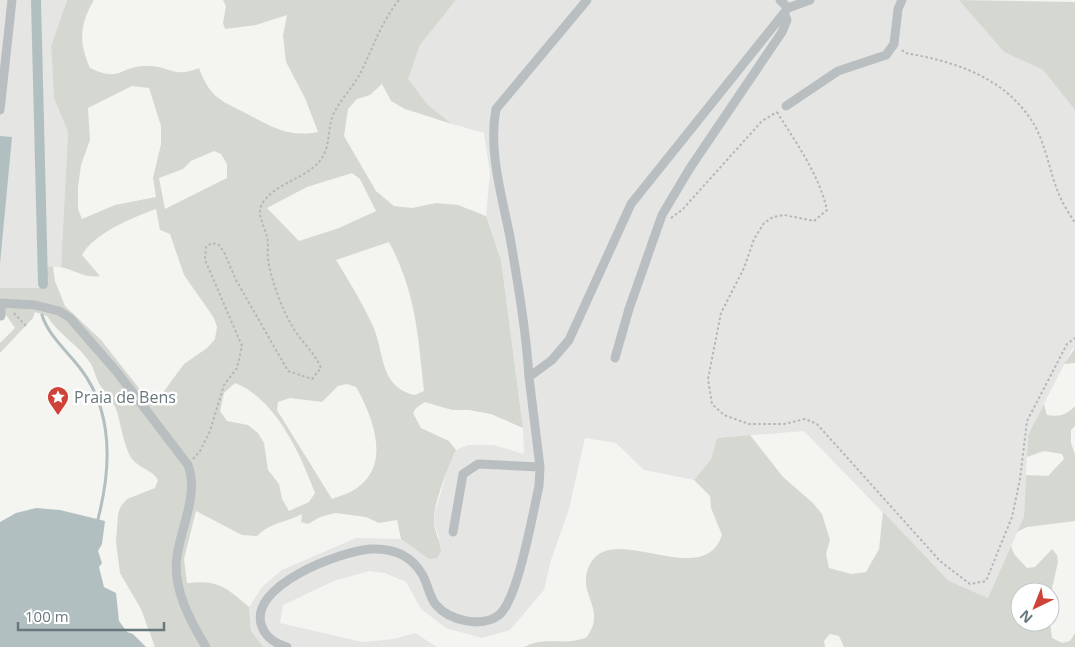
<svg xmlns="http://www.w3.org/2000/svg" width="1075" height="647" font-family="'Open Sans',sans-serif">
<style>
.built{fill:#e5e5e4}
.green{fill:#d5d8d1;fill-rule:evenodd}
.water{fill:#b2bfc1}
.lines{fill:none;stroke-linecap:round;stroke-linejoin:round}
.stream{stroke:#b2bfc1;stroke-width:3}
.canal{stroke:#b2bfc1;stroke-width:10}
.path{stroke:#b3b7b8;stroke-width:2;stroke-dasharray:2.5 2.5;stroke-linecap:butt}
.minor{stroke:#b9bec0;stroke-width:9}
.labels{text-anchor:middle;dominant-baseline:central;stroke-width:5;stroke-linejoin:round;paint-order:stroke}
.poi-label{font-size:16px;fill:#67787e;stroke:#fff;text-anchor:start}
</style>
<rect width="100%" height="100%" fill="#f4f4f1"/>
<path class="built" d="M 0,0 L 67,0 L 51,46 L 54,98 L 68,132 L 61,267 L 45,267 L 44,288 L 0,288 Z
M 456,0 L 960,0 L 1004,52 L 1043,70 L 1075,110 L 1075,348 L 1072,349 L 1028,435 L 1024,517 L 988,598 L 949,581 L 804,431 L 717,438 L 711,459 L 694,480 L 644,470 L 616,443 L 585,438 L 569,509 L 551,560 L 544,590 L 510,630 L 482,638 L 446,628 L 421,609 L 406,582 L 385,573 L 369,571 L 334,581 L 283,605 L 280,623 L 362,642 L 394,639 L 415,633 L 437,647 L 263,647 L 259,644 L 251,631 L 249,607 L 262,587 L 282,570 L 356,538 L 401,539 L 422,554 L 439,538 L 434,522 L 435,513 L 449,464 L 456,450 L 468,445 L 494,445 L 524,454 L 523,428 L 501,260 L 486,216 L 490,173 L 484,133 L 452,124 L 428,105 L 407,79 L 420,45 Z"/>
<path class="green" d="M 67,0 L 94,0 C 79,25 79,43 90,68 C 121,83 120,66 146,66 C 170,65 172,79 199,68 C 211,101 224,101 251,116 C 276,129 289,137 318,132 L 305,98 L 286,62 L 283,36 L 287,15 L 256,25 L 225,29 L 223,23 L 226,6 L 223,0 L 456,0 L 420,45 L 408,79 L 428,105 L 452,124 L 405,109 L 391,101 L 382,84 L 370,95 L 357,99 L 348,109 L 344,136 L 376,191 L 394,206 L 412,208 L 436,203 L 458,205 L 486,216 L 501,260 L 523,428 L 491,414 L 469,410 L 452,410 L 425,402 L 416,408 L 413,413 L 421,428 L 449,441 L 456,450 C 449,464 433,505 434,521 C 434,530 440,541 441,551 L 437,558 L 429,559 L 401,539 L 397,520 L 379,523 L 366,517 L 335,513 L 320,517 L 308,524 L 301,522 L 302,514 C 285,523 271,522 257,536 L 242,535 L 196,511 L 184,559 L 187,583 C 219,580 225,587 249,607 L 251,631 L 263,647 L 155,647 L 141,609 L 120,573 L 116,542 L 118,514 L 121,506 L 127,499 L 155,488 L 158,480 C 152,469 137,468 130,456 C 124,443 121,428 118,415 C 116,404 106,394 100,385 C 96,379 95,371 91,364 C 79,345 58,334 47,316 L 35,312 L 33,318 L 0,353 L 0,343 L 15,328 L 6,315 L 0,316 L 0,288 L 44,288 L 43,266 L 53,267 L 55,281 L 65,306 L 101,340 L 153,406 L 184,364 L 207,348 L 215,339 L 217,327 L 214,318 L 184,275 L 170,234 L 160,230 L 156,209 C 134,217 94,233 82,255 L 100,276 C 87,279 74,270 61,267 L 68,132 L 54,98 L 51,46 ZM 132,86 L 149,88 L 161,126 L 161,144 L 153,178 L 156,197 L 115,205 L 82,219 L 78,209 L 78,187 L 81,165 L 90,140 L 88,108 ZM 214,151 L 221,154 L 227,164 L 227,178 L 165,209 L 159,178 L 183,169 L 191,161 ZM 352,173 L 360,179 L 376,211 L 339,228 L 299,241 L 267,208 L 307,187 ZM 389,242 C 416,293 418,335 424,391 L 415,395 C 378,387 385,350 372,324 C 361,301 349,281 336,260 ZM 235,383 C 276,399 301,455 315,493 L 309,502 L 289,511 L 282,499 L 279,484 L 268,470 L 264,443 L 258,433 L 248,425 L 227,421 L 220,411 L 224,393 ZM 347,384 L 356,387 C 372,415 392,464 357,488 C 350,493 340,496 332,499 L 277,410 L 278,402 L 290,398 L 322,402 L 338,386 Z
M 959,0 L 1075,2 L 1075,110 L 1043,70 L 1004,52 Z
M 1075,348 L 1075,363 L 1064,364 Z
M 1044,404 L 1047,415 C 1060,417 1066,415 1075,406 L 1075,426 L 1071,430 L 1071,443 L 1075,454 L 1075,521 L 1027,527 L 1017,532 L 1024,517 L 1026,475 L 1048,476 L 1064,459 L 1062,454 L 1044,451 L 1027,457 L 1028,435 Z
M 750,435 L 783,477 L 813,503 L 822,514 L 830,540 L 826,554 L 829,568 L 851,574 L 866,572 L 879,549 L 883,512 L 949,581 L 988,598 L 1011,546 L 1014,554 L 1027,568 L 1035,567 L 1052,549 L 1057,555 L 1058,562 L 1052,588 L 1054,606 L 1050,619 L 1050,592 L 1020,592 L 1020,622 L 1050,622 L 1052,638 L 1062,643 L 1070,641 L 1075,633 L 1075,647 L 844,647 L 839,636 L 830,634 L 824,641 L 825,647 L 524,647 C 546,635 565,647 587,637 C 590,632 594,625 594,619 C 596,602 578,587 590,564 C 613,520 703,592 722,535 L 711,508 L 710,496 L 694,480 L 711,459 L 717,438 Z"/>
<path class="water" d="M 0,136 L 12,137 L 0,264 Z
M 36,508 L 60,510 L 105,521 L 102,544 L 98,551 L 102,563 L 99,567 L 104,587 L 116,593 L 119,621 L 127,632 L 133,634 L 146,647 L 0,647 L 0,522 L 16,513 Z"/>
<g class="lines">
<path class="stream" d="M 42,315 C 48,335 67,351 80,368 C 114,412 111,469 98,519"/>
<path class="canal" d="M 36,0 L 43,284"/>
<path class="path" d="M 902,50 L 905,53 C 953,61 1001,76 1030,118 C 1046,141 1049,172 1060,197 C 1064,206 1070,215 1075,223
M 777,112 C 796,143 819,174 827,210 L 814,221 L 784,215 L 773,217 L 764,223 L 754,239 L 744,268 L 721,313 L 708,379 L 712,404 L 724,415 L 749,424 L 784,424 L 805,419 L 817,424 L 940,561 L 970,584 L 986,581 L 1012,517 L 1020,479 L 1027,421 L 1067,344 L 1075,338
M 671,218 L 682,210 L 762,121 L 777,112
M 14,313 L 26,326
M 193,459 L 200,451 L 210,431 L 224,385 L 237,368 L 242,346 L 205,260 L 206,247 L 212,243 L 219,245 L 224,252 L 236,280 L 288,371 L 312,379 L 321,368 C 314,351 299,340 291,324 C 282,309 270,277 268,259 C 267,252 269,245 267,237 C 265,227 256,214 262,204 C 276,180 314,179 325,152 C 330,140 328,127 333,115 C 340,100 352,88 360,74 C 373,48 381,22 399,0"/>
<path class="minor" d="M 587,0 L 496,109 C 488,151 502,196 510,237 C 518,284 526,330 529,377 L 552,360 L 569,340 L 631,204 L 788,8 L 780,0
M 788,8 L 810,0
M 786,106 L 838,71 L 886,55 L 894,44 L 898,9 L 902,0
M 0,110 L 12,0
M 0,303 L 35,305 L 59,311 L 70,318 L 117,372 L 188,465 C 199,494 181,527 177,556 C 172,587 190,621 206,647
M 1,316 L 1,303
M 615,358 L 629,309 L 662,215 L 690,168 L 782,32 L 787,20 L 784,13
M 453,532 L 463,474 L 478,464 L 540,467
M 287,647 C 276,644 266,637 262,627 C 246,586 341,551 371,549 C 392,548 411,555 422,574 C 428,584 429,596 436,605 C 450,621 482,628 499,615 C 518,600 533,512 539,486 L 540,467 L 529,377"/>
</g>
<defs>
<g id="sight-pin" transform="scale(1.125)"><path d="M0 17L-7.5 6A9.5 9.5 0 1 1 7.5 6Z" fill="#ce4237" stroke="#fff"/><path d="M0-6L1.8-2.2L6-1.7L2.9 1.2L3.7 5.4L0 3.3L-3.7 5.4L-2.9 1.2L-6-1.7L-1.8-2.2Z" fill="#fff"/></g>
</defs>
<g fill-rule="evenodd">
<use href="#sight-pin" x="58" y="397"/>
</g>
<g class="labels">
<g class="poi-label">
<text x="74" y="397">Praia de Bens</text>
</g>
</g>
<g transform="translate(1035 607) rotate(223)"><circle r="24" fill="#ffffff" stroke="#c2c9cb"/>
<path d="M0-4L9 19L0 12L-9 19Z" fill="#ce4237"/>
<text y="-8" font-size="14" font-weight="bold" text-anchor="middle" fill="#67787e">N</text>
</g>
<path d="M18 622v8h146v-8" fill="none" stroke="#67787e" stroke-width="2.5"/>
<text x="25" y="622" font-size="15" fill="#67787e" stroke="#ffffff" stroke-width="4" paint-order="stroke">100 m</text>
</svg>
